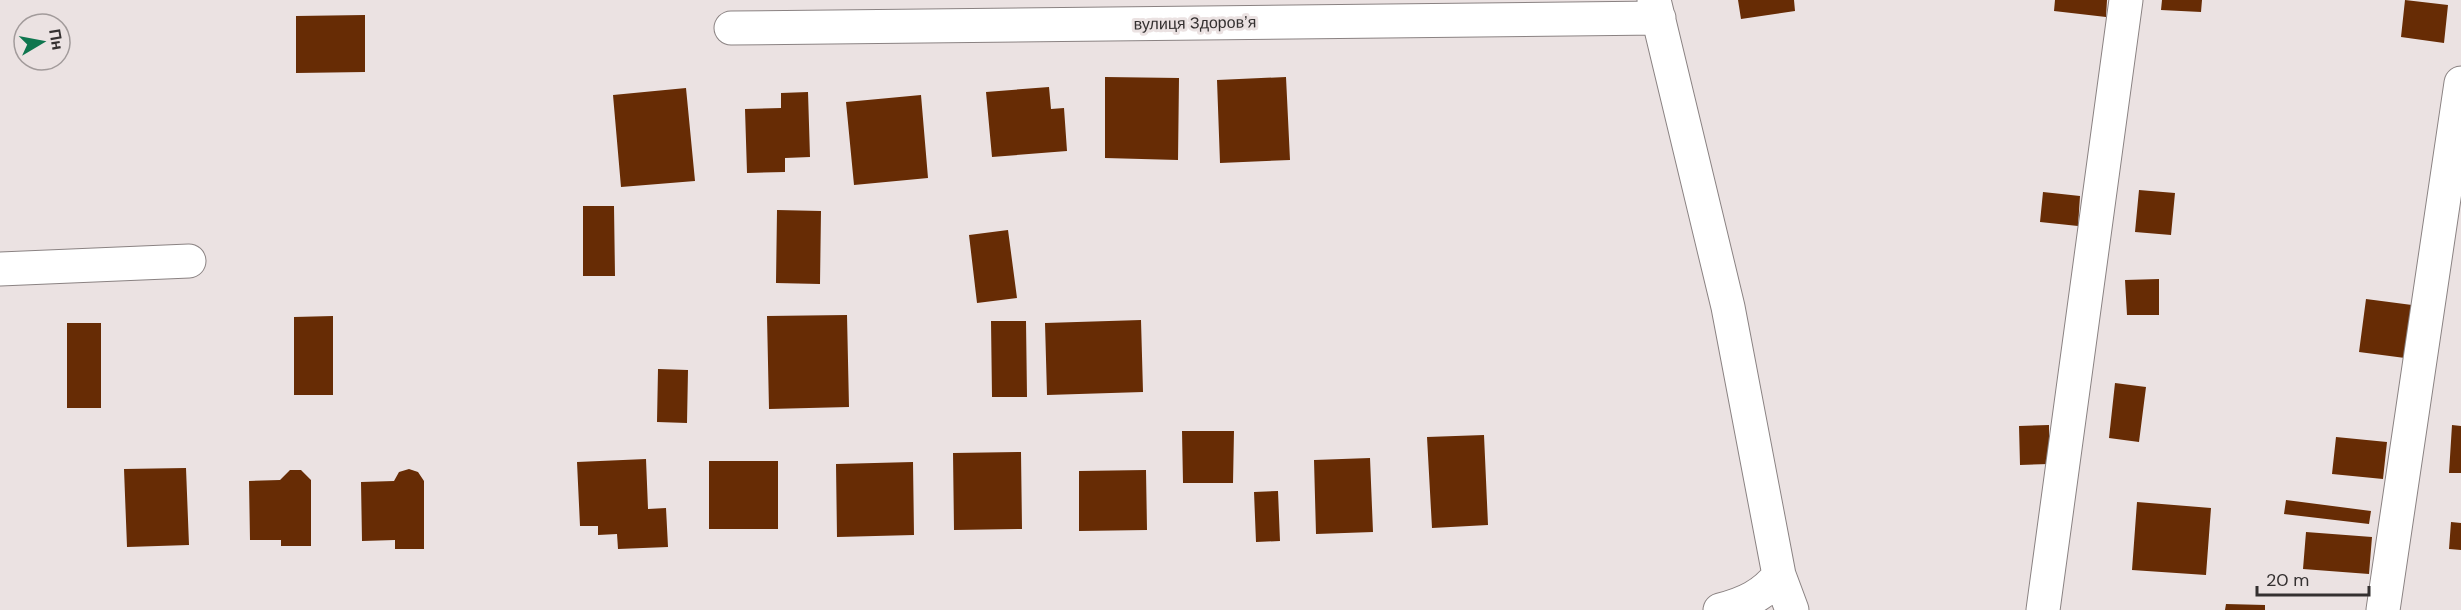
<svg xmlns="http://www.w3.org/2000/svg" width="2461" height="610" font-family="'DM Sans',sans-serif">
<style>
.building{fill:#672c05}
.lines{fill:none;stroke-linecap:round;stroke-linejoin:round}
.minor-casing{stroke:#8a8282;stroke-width:35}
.minor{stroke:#fff;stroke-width:33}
.labels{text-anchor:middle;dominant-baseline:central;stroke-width:6;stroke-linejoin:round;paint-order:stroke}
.street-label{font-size:16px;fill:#343030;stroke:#ebe2e2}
</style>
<rect width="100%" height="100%" fill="#ebe2e2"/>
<path class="building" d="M 1738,0 L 1794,0 L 1795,11 L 1741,19 Z
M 2055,0 L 2107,0 L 2106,17 L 2054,11 Z
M 2162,0 L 2202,0 L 2201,12 L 2161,10 Z
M 2405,0 L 2448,5 L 2444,43 L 2401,37 Z
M 365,15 L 365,72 L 296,73 L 296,16 Z
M 1105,77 L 1179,78 L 1178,160 L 1105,158 Z
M 1286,77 L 1290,160 L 1220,163 L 1217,80 Z
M 1049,87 L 1051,109 L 1064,108 L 1067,151 L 992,157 L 986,92 Z
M 686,88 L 695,181 L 621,187 L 613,95 Z
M 808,92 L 810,157 L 785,158 L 785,172 L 747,173 L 745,109 L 781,108 L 781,93 Z
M 921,95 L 928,178 L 854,185 L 846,102 Z
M 2139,190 L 2175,193 L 2171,235 L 2135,232 Z
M 2043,192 L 2080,196 L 2078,226 L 2040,222 Z
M 583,206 L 614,206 L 615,276 L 583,276 Z
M 777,210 L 821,211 L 820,284 L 776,283 Z
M 1008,230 L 1017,298 L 977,303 L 969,235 Z
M 2159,279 L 2159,315 L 2127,315 L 2125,280 Z
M 2366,299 L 2412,305 L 2405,358 L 2359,352 Z
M 847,315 L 849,407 L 769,409 L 767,316 Z
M 333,316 L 333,395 L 294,395 L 294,317 Z
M 1141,320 L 1143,392 L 1047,395 L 1045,323 Z
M 991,321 L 1026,321 L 1027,397 L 992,397 Z
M 67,323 L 101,323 L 101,408 L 67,408 Z
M 658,369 L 688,370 L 687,423 L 657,422 Z
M 2115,383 L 2146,387 L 2139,442 L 2109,438 Z
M 2049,425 L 2049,464 L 2020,465 L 2019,426 Z
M 2452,425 L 2461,426 L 2461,473 L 2449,473 Z
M 1182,431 L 1234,431 L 1233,483 L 1183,483 Z
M 1484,435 L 1488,525 L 1432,528 L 1427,437 Z
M 2336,437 L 2387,442 L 2383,479 L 2332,474 Z
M 1021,452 L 1022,529 L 954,530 L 953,453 Z
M 1370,458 L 1373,532 L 1316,534 L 1314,460 Z
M 646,459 L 648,509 L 666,508 L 668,547 L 618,549 L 617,534 L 598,535 L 598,526 L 580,526 L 577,462 Z
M 709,461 L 778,461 L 778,529 L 709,529 Z
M 913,462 L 914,535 L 837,537 L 836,464 Z
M 186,468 L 189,545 L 127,547 L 124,469 Z
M 409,469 L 418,472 L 424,481 L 424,549 L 395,549 L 395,540 L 362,541 L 361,482 L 394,481 L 399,472 Z
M 290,470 L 301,470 L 311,480 L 311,546 L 281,546 L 281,540 L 250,540 L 249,481 L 280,480 Z
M 1146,470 L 1147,530 L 1079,531 L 1079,471 Z
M 1278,491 L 1280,541 L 1256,542 L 1254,492 Z
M 2286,500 L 2371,511 L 2369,524 L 2284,514 Z
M 2137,502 L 2211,508 L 2206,575 L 2132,570 Z
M 2451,522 L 2461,523 L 2461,550 L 2449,549 Z
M 2306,532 L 2372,537 L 2369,574 L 2303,569 Z
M 2226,604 L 2265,605 L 2265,610 L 2225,610 Z"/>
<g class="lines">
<g class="minor-casing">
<path id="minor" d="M 1654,0 L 1728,307 L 1779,575 L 1792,610
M 731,28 L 1659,18
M 0,269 L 189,261
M 1720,610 C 1744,604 1764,595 1779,575
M 2043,610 L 2126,0
M 2383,610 L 2461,83"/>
</g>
<use href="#minor" class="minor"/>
</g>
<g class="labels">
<g class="street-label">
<text transform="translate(1195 23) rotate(-1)">вулиця Здоровʼя</text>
</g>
</g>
<g transform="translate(42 42) rotate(80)"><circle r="28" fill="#ebe2e2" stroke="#a29b9b" stroke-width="1.5"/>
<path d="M0-4.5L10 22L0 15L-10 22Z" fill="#0f764f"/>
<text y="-9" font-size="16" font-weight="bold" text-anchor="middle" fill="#343030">Пн</text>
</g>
<path d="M2257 586v9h112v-9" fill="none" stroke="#343030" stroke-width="3"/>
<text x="2266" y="586" font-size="18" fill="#343030" stroke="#ebe2e2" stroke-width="4.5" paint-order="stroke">20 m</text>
</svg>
